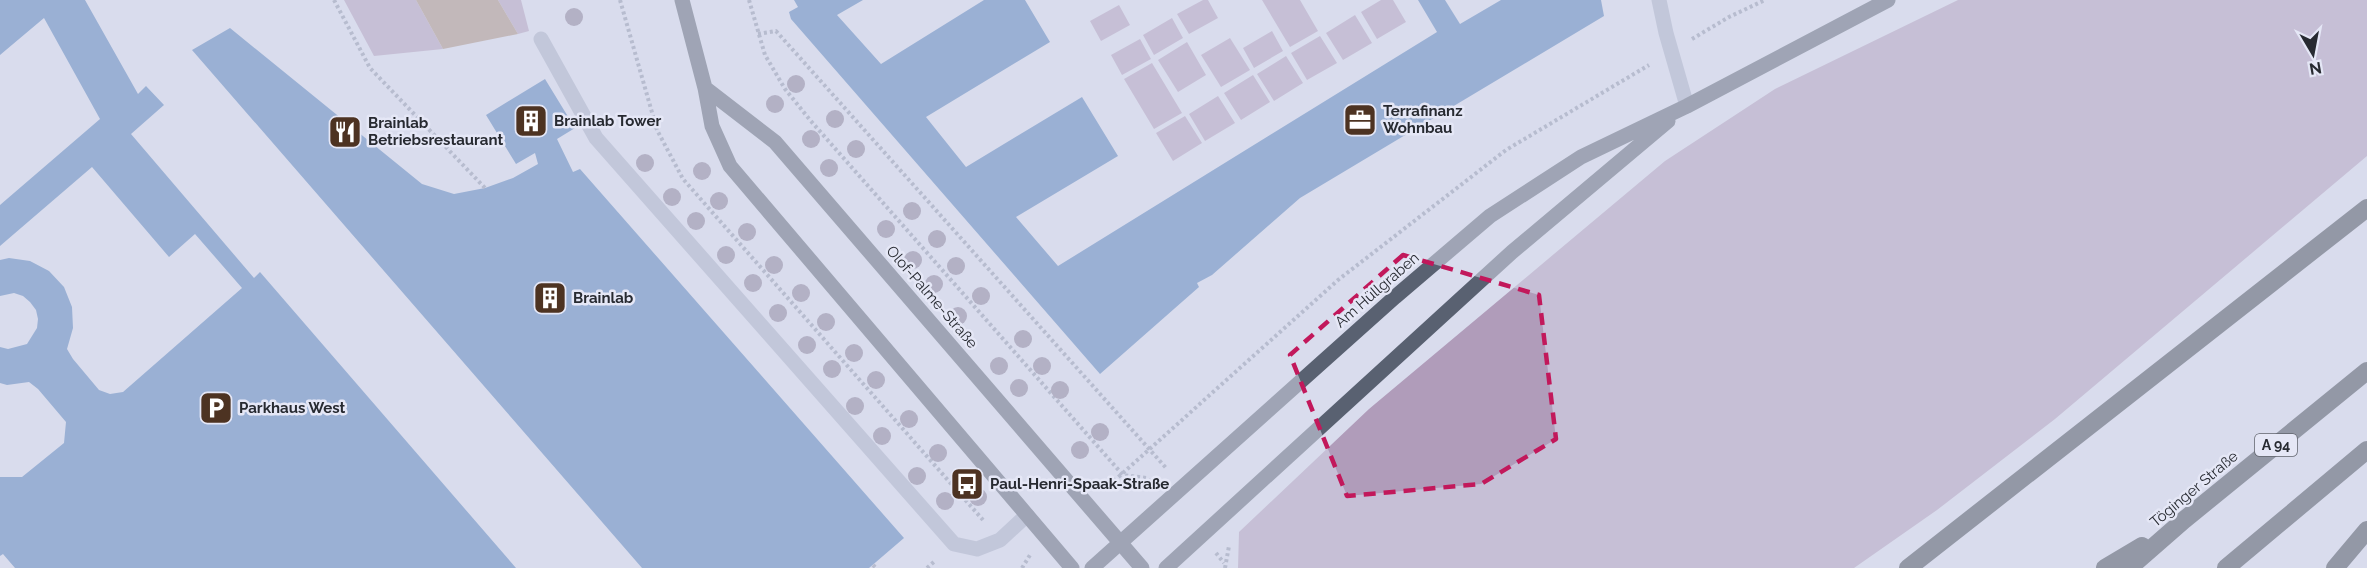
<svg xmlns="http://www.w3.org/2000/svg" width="2367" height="568" font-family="Raleway,sans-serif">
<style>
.green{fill:#b09cba}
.water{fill:#a78c7c}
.building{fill:#4f7bb6}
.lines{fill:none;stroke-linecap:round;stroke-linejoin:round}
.path{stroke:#8e95aa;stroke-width:4;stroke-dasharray:3 3;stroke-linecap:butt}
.minor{stroke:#a7adc4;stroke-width:15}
.major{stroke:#596171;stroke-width:15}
.highway{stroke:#3f4551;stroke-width:18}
.tree{fill:#867c94}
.marked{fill:none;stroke:#c2185b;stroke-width:4.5;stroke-dasharray:12 8;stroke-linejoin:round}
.labels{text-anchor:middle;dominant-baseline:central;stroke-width:5;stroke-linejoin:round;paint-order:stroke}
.shield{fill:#e5e7f6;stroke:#60636c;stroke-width:1.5}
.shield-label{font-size:14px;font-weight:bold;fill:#272a31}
.poi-label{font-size:15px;font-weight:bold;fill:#272a31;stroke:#e5e7f6;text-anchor:start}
.street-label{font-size:15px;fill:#272a31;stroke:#e5e7f6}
</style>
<rect width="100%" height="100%" fill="#d9dced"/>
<path class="green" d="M 344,0 L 416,0 L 443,49 L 374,56 Z
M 498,0 L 521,0 L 529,31 L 518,34 Z
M 1203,0 L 1208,0 L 1218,18 L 1189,34 L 1177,14 Z
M 1262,0 L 1300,0 L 1318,31 L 1290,47 Z
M 1381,0 L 1393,0 L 1406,22 L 1377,39 L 1361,12 Z
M 1958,0 L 2367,0 L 2367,156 L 2055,419 L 1937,510 L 1854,568 L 1238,568 L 1239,532 L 1369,409 L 1665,161 L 1775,89 Z
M 1119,5 L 1130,25 L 1101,41 L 1090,21 Z
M 1355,15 L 1372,43 L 1343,60 L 1326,33 Z
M 1172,18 L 1183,38 L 1154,55 L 1143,35 Z
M 1272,31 L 1283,51 L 1254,68 L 1243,48 Z
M 1320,36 L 1337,63 L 1307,80 L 1291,53 Z
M 1230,38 L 1250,70 L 1221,87 L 1201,55 Z
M 1140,39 L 1151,59 L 1122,75 L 1111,55 Z
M 1187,42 L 1206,75 L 1178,92 L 1158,60 Z
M 1286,56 L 1303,83 L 1274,101 L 1257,74 Z
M 1152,63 L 1182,113 L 1154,129 L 1124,79 Z
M 1253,75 L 1270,102 L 1241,120 L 1224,93 Z
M 1218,96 L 1235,123 L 1205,141 L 1189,114 Z
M 1185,116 L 1202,143 L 1173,161 L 1156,133 Z"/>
<path class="water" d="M 416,0 L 498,0 L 518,34 L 443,49 Z"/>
<path class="building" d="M 0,0 L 85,0 L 138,94 L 146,86 L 164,105 L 131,134 L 254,278 L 260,272 L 516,568 L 15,568 L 3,554 L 0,556 L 0,477 L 22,477 L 64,443 L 66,422 L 38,389 L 29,382 L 7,385 L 0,383 L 0,347 L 8,349 L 27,344 L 37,328 L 38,319 L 36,310 L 30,302 L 23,296 L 14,293 L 0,296 L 0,260 L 9,258 L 30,261 L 49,271 L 64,287 L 72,307 L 73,328 L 67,349 L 73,359 L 99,390 L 110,394 L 123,392 L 242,288 L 195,234 L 169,257 L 92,167 L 0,246 L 0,205 L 100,119 L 44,18 L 0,55 Z
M 794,0 L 863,0 L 837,15 L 881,64 L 984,0 L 1025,0 L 1050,42 L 926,117 L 966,167 L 1082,97 L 1118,156 L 1016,217 L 1058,266 L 1437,32 L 1418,0 L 1445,0 L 1460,24 L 1501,0 L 1601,0 L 1604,16 L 1300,198 L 1212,275 L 1197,283 L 1199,287 L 1100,374 L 791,19 L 789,12 L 798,7 Z
M 230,28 L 422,184 L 454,194 L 485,188 L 513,178 L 538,164 L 535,153 L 516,164 L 486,115 L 545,79 L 575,128 L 557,139 L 573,172 L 580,169 L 904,538 L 869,568 L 642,568 L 192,50 Z"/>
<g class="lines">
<path class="path" d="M 334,0 L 370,68 L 485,188
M 620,0 L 657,130 L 683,179 L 983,520
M 749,0 L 765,55 L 785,89 L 810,120 L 1123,475 L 1147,478 L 1152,484
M 758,34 L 776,31 L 1167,469
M 1692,39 L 1729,17 L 1765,0
M 1105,489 L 1338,280 L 1506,150 L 1649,65
M 1216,553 L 1224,563
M 873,565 L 876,568
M 927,568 L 935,561
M 1022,568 L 1030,555
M 1225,568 L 1229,546"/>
<path class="minor" d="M 1659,0 L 1666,33 L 1687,106
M 541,39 L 596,138 L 954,544 L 977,549 L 1000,540 L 1027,515"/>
<path class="major" d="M 682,0 L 705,88 L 712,126 L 730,166 L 1072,568
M 705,88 L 775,142 L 1142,568
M 1092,568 L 1395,297 L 1490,216 L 1581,157 L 1687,106 L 1888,0
M 1166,568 L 1512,252 L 1668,121"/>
<path class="highway" d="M 1908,568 L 2367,208
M 2105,568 L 2142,546
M 2129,568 L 2184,520 L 2367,371
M 2226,568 L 2367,450
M 2335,568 L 2367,530"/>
</g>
<g class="tree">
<circle cx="574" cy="17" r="9"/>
<circle cx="796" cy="84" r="9"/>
<circle cx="775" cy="104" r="9"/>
<circle cx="835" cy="119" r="9"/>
<circle cx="811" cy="139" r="9"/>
<circle cx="856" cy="149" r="9"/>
<circle cx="645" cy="163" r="9"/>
<circle cx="829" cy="168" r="9"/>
<circle cx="702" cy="171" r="9"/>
<circle cx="672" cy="197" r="9"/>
<circle cx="719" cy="201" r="9"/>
<circle cx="912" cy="211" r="9"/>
<circle cx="696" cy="221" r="9"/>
<circle cx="886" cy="229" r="9"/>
<circle cx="747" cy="232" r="9"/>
<circle cx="937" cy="239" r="9"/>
<circle cx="726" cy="255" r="9"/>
<circle cx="913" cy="260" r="9"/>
<circle cx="774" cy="265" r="9"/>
<circle cx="956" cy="266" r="9"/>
<circle cx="753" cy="283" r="9"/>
<circle cx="934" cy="284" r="9"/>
<circle cx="801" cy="293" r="9"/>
<circle cx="981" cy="296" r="9"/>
<circle cx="778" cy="313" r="9"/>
<circle cx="958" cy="316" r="9"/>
<circle cx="826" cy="322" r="9"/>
<circle cx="1023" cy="339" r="9"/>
<circle cx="807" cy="345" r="9"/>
<circle cx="854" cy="353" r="9"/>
<circle cx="999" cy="366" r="9"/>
<circle cx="1042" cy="366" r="9"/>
<circle cx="832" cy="369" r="9"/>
<circle cx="876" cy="380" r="9"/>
<circle cx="1019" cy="388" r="9"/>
<circle cx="1060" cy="390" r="9"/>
<circle cx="855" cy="406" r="9"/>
<circle cx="909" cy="419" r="9"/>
<circle cx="1100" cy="432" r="9"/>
<circle cx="882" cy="436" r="9"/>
<circle cx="1080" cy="450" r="9"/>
<circle cx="938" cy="453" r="9"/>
<circle cx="917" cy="476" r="9"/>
<circle cx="978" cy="497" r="9"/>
<circle cx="945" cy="501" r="9"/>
</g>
<path d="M0 0H2367V568H0ZM 1403,255 L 1539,295 L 1556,439 L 1481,484 L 1347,496 L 1290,355 Z" fill="#d9dced" fill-opacity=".55" fill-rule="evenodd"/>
<path class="marked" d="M 1403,255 L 1539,295 L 1556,439 L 1481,484 L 1347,496 L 1290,355 Z"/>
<defs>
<g id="office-square" transform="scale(1.725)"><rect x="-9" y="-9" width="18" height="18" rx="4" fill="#4d3322" stroke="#e5e7f6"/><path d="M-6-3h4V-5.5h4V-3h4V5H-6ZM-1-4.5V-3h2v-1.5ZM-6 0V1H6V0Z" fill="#fff"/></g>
<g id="building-square" transform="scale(1.725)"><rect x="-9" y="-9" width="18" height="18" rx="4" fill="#4d3322" stroke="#e5e7f6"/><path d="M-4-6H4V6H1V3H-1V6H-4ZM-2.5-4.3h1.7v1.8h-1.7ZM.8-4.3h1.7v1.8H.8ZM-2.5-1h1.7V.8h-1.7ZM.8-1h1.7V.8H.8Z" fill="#fff"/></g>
<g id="restaurant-square" transform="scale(1.725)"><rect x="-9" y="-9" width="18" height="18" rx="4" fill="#4d3322" stroke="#e5e7f6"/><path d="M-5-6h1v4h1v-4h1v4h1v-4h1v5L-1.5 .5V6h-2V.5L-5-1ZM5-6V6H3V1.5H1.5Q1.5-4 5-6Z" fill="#fff"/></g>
<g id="parking-square" transform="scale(1.725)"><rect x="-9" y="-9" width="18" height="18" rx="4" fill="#4d3322" stroke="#e5e7f6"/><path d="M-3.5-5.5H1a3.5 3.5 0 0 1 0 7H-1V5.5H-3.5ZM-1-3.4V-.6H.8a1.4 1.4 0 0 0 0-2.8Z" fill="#fff"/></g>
<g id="bus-square" transform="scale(1.725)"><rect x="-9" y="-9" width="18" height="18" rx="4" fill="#4d3322" stroke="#e5e7f6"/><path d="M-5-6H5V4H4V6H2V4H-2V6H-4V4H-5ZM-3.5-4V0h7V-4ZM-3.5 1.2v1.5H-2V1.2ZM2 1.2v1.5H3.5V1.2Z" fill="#fff"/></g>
</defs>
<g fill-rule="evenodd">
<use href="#office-square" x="1360" y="120"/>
<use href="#building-square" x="531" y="121"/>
<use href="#restaurant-square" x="345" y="132"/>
<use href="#building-square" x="550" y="298"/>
<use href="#parking-square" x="216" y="408"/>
<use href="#bus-square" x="967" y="484"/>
</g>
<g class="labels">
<rect class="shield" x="2255" y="434" width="42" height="22" rx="4.5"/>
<g class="shield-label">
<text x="2276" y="445">A 94</text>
</g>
<g class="poi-label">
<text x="1383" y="111">Terrafinanz<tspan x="1383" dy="17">Wohnbau</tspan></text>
<text x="554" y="121">Brainlab Tower</text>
<text x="368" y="123">Brainlab<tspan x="368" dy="17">Betriebsrestaurant</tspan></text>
<text x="573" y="298">Brainlab</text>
<text x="239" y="408">Parkhaus West</text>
<text x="990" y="484">Paul-Henri-Spaak-Straße</text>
</g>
<g class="street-label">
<text transform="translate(1377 290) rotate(-41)">Am Hüllgraben</text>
<text transform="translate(932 297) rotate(49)">Olof-Palme-Straße</text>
<text transform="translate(2194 489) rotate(-40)">Töginger Straße</text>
</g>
</g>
<g transform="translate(2313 54) rotate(170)" stroke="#e5e7f6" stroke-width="4.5" paint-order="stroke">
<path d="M0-4.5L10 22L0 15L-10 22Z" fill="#272a31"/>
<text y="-9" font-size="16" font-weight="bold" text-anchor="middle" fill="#272a31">N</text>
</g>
</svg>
